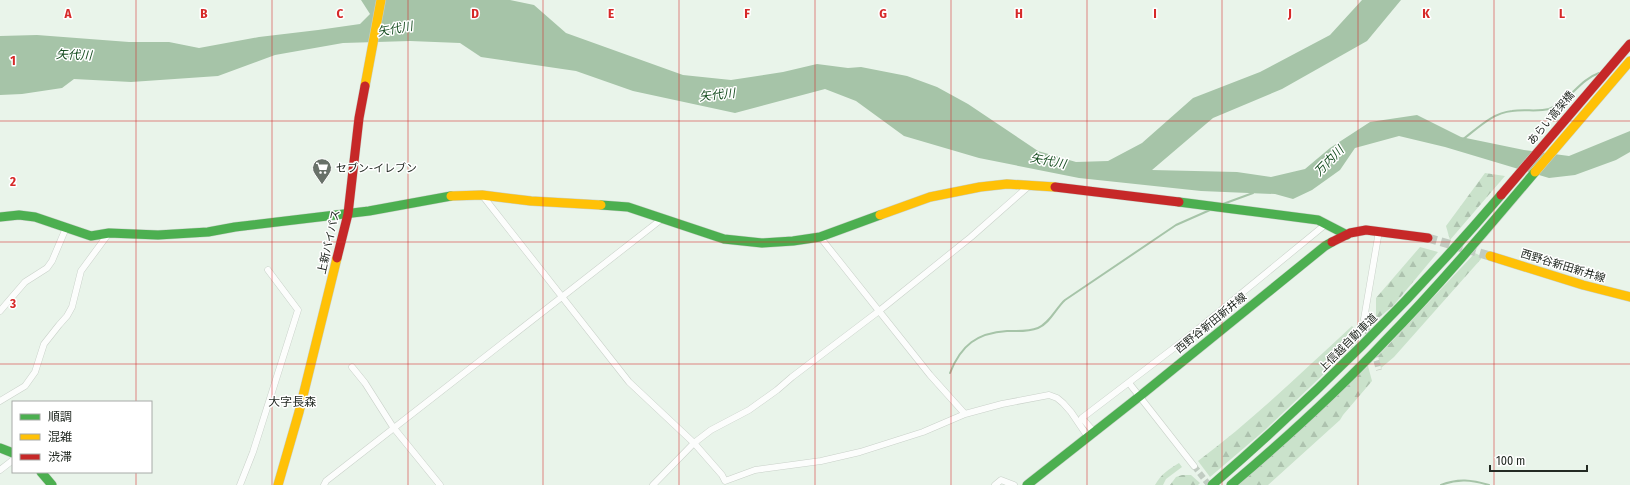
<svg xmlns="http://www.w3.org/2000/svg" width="1630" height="485" font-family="'Fira Sans Condensed','Noto Sans JP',sans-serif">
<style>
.forest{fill:url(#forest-firs)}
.water{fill:#a6c4a8}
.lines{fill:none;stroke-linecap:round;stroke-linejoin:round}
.stream{stroke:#a6c4a8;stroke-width:2}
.street-tunnel{stroke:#c1ccc2;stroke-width:6;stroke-dasharray:6 3;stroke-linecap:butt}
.secondary-tunnel{stroke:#c1ccc2;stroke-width:9;stroke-dasharray:9 4.5;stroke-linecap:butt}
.street-casing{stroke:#c9d1c9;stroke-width:7}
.fast-casing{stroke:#c9d1c9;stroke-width:10}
.slow-casing{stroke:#c9d1c9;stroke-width:10}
.jam-casing{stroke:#c9d1c9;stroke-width:10}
.street{stroke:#fcfdfc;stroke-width:6}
.fast{stroke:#4caf50;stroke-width:9}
.slow{stroke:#ffc107;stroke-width:9}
.jam{stroke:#c62828;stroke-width:9}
.grid{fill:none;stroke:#d62828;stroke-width:1;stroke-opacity:0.55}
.labels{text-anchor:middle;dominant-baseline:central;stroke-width:3;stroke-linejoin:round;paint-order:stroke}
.street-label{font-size:11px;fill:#232a23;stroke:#fff}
.poi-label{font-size:11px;fill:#232a23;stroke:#fff;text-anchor:start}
.water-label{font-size:12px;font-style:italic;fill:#174e21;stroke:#fff}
.neighbourhood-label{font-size:12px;fill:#232a23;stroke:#fff}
.grid-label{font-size:13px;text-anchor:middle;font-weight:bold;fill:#d62828;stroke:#fff;stroke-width:3;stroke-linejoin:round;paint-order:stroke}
</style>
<defs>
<pattern id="forest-firs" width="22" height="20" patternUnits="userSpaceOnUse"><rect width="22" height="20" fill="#cae2cb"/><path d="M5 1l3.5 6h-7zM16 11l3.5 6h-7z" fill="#adc2ae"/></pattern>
</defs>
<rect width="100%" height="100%" fill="#e9f4ea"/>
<path class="forest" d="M 1485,173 L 1505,176 L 1450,240 L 1446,226 Z
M 1420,247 L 1438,252 L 1393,306 L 1376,320 L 1376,298 Z
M 1475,253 L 1481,256 L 1481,259 L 1394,357 L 1381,368 L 1378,356 Z
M 1352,326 L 1361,337 L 1352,347 L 1265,430 L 1210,477 L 1198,461 C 1253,420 1302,372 1352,326 Z
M 1368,366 L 1372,381 L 1343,415 L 1340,420 L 1268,485 L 1238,485 Z
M 1179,463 L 1182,467 L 1166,479 L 1163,485 L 1155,485 C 1161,474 1169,469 1179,463 Z
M 1182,475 L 1191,475 L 1200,483 L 1198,485 L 1170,485 L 1176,477 Z"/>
<path class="water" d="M 361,0 L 510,0 L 534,5 L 566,33 L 683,75 L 731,80 L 783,72 L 817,64 L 848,68 L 861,67 L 907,76 L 937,87 L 968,104 L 1038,151 L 1076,162 L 1108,161 L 1142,143 L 1193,98 L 1260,72 L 1330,35 L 1362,0 L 1401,0 L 1367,41 L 1282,89 L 1213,118 L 1152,170 L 1237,172 L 1271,177 L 1305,169 L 1330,148 L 1370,122 L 1417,115 L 1461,137 L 1524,150 L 1569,156 L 1630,131 L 1630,152 L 1616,160 L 1575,175 L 1549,178 L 1445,147 L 1399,136 L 1355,148 L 1340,170 L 1312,190 L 1293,199 L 1275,194 L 1201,191 L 1079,178 L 979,158 L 904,136 L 856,101 L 825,89 L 735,113 L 633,91 L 576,71 L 481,57 L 460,43 L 410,41 L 343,43 L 275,55 L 218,76 L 131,82 L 74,79 L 62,88 L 22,94 L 0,95 L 0,36 L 37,35 L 129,42 L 169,42 L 199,48 L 259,37 L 318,30 L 360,24 L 370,14 Z"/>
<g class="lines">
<path class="stream" d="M 1462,140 C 1478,128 1492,113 1512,111 C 1524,109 1538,112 1549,109 C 1569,102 1579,80 1599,73
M 1223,204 L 1253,193
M 950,373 C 961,345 977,333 1007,331 C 1017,331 1028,332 1038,328 C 1050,323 1056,308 1065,300 L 1176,225 L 1210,210
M 1441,485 C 1458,478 1472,480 1489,485"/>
<path class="street-tunnel" d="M 1364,319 L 1370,340
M 1374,352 L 1379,370
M 1194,466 L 1209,485"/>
<path class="secondary-tunnel" d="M 1428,238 L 1490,256"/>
<g class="street-casing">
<path id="street" d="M 482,195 L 629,382 L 694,443 L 722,475 L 725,481 L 755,470 L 821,461 L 860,452 L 923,432 L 965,414 L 1002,404 L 1049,395 L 1057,398 L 1063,403 L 1071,412 L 1088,437
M 820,237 L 930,375 L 965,414
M 0,311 L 25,282 L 47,268 L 52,261 L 66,228
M 1364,319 L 1379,231
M 352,367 L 365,383 L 393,427 L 440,485
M 1129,383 L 1194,466
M 0,401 L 25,386 L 35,372 L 44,344 L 59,325 L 67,316 L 72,307 L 81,271 L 109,233
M 1094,432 L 1082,418 L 1187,338 L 1326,224
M 0,470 L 13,460
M 240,485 L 253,452 L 298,310 L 268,270
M 324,485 L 326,481 L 663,218
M 653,485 L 694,443 L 711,430 L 749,410 L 777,390 L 792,377 L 879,311 L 971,237 L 1030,185
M 995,485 L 1001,480 L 1014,485"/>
</g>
<g class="fast-casing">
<path id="fast" d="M 1179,202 L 1318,220 L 1347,235
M 601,205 L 628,207 L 724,239 L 762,243 L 793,241 L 820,237 L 880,215
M 0,217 L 19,215 L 35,217 L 91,236 L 109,233 L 158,235 L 208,232 L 235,227 L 369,211 L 451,196
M 0,448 L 13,453
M 41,472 L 52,485
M 1027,485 L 1140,396 L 1325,246 L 1332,242
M 1212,485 C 1316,395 1412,299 1501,195
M 1231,485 C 1284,440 1336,393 1384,342 C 1437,288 1486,230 1535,172"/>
</g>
<g class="slow-casing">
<path id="slow" d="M 365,86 L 381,0
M 1535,172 L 1630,61
M 451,196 L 482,195 L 531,201 L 601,205
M 880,215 L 930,197 L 980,187 L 1007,184 L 1055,187
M 1490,256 L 1583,285 L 1630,297
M 278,485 L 299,412 L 337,258"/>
</g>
<g class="jam-casing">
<path id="jam" d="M 1055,187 L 1179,202
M 1501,195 L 1630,44
M 1332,242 L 1350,233 L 1366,230 L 1428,238
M 337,258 L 348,214 L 359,118 L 365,86"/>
</g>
<use href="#street" class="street"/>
<use href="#fast" class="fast"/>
<use href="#slow" class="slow"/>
<use href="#jam" class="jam"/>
</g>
<path class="grid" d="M 136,0 L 136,402M 272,0 L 272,485M 408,0 L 408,485M 543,0 L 543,485M 679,0 L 679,485M 815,0 L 815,485M 951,0 L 951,485M 1087,0 L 1087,485M 1222,0 L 1222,485M 1358,0 L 1358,485M 1494,0 L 1494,485M 0,121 L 1630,121M 0,242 L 1630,242M 0,364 L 1630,364M 136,472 L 136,485"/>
<defs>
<g id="supermarket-pin" transform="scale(1)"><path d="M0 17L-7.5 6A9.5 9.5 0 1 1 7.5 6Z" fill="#687169" stroke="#fff"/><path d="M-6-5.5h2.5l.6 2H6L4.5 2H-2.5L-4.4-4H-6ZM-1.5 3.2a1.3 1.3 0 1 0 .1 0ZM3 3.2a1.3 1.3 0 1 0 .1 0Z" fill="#fff"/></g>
</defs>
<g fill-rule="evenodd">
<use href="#supermarket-pin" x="322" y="168"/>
</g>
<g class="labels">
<g class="street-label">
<text transform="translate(1551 118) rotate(-50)">あらい高架橋</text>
<text transform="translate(329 242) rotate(-77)">上新バイパス</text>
<text transform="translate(1563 266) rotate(17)">西野谷新田新井線</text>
<text transform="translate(1211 323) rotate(-39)">西野谷新田新井線</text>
<text transform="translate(1348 343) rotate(-45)">上信越自動車道</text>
</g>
<g class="poi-label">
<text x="336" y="168">セブン-イレブン</text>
</g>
<g class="water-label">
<text transform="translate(395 29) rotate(-10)">矢代川</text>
<text transform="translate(74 55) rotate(2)">矢代川</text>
<text transform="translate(717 95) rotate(-6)">矢代川</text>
<text transform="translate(1048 161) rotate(11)">矢代川</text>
<text transform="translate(1329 161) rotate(-46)">万内川</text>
</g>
<g class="neighbourhood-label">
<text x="292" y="402">大字長森</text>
</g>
</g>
<g class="grid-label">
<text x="68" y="18">A</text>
<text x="204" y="18">B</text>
<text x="340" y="18">C</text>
<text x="475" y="18">D</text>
<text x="611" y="18">E</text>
<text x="747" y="18">F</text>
<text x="883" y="18">G</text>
<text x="1019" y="18">H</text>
<text x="1155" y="18">I</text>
<text x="1290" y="18">J</text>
<text x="1426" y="18">K</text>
<text x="1562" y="18">L</text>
<text x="13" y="65">1</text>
<text x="13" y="186">2</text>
<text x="13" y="308">3</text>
</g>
<rect x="12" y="401" width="140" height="72" fill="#ffffff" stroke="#a7aaa7"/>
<rect x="20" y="414" width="20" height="6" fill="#4caf50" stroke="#a7aaa7"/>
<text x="48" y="421" font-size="12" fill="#232a23">順調</text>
<rect x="20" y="434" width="20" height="6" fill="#ffc107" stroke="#a7aaa7"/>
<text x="48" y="441" font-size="12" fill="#232a23">混雑</text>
<rect x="20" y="454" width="20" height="6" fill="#c62828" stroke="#a7aaa7"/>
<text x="48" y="461" font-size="12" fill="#232a23">渋滞</text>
<path d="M1490 465v6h97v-6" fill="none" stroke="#232a23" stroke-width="2"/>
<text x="1496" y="465" font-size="12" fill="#232a23" stroke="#ffffff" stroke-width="3" paint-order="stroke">100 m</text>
</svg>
